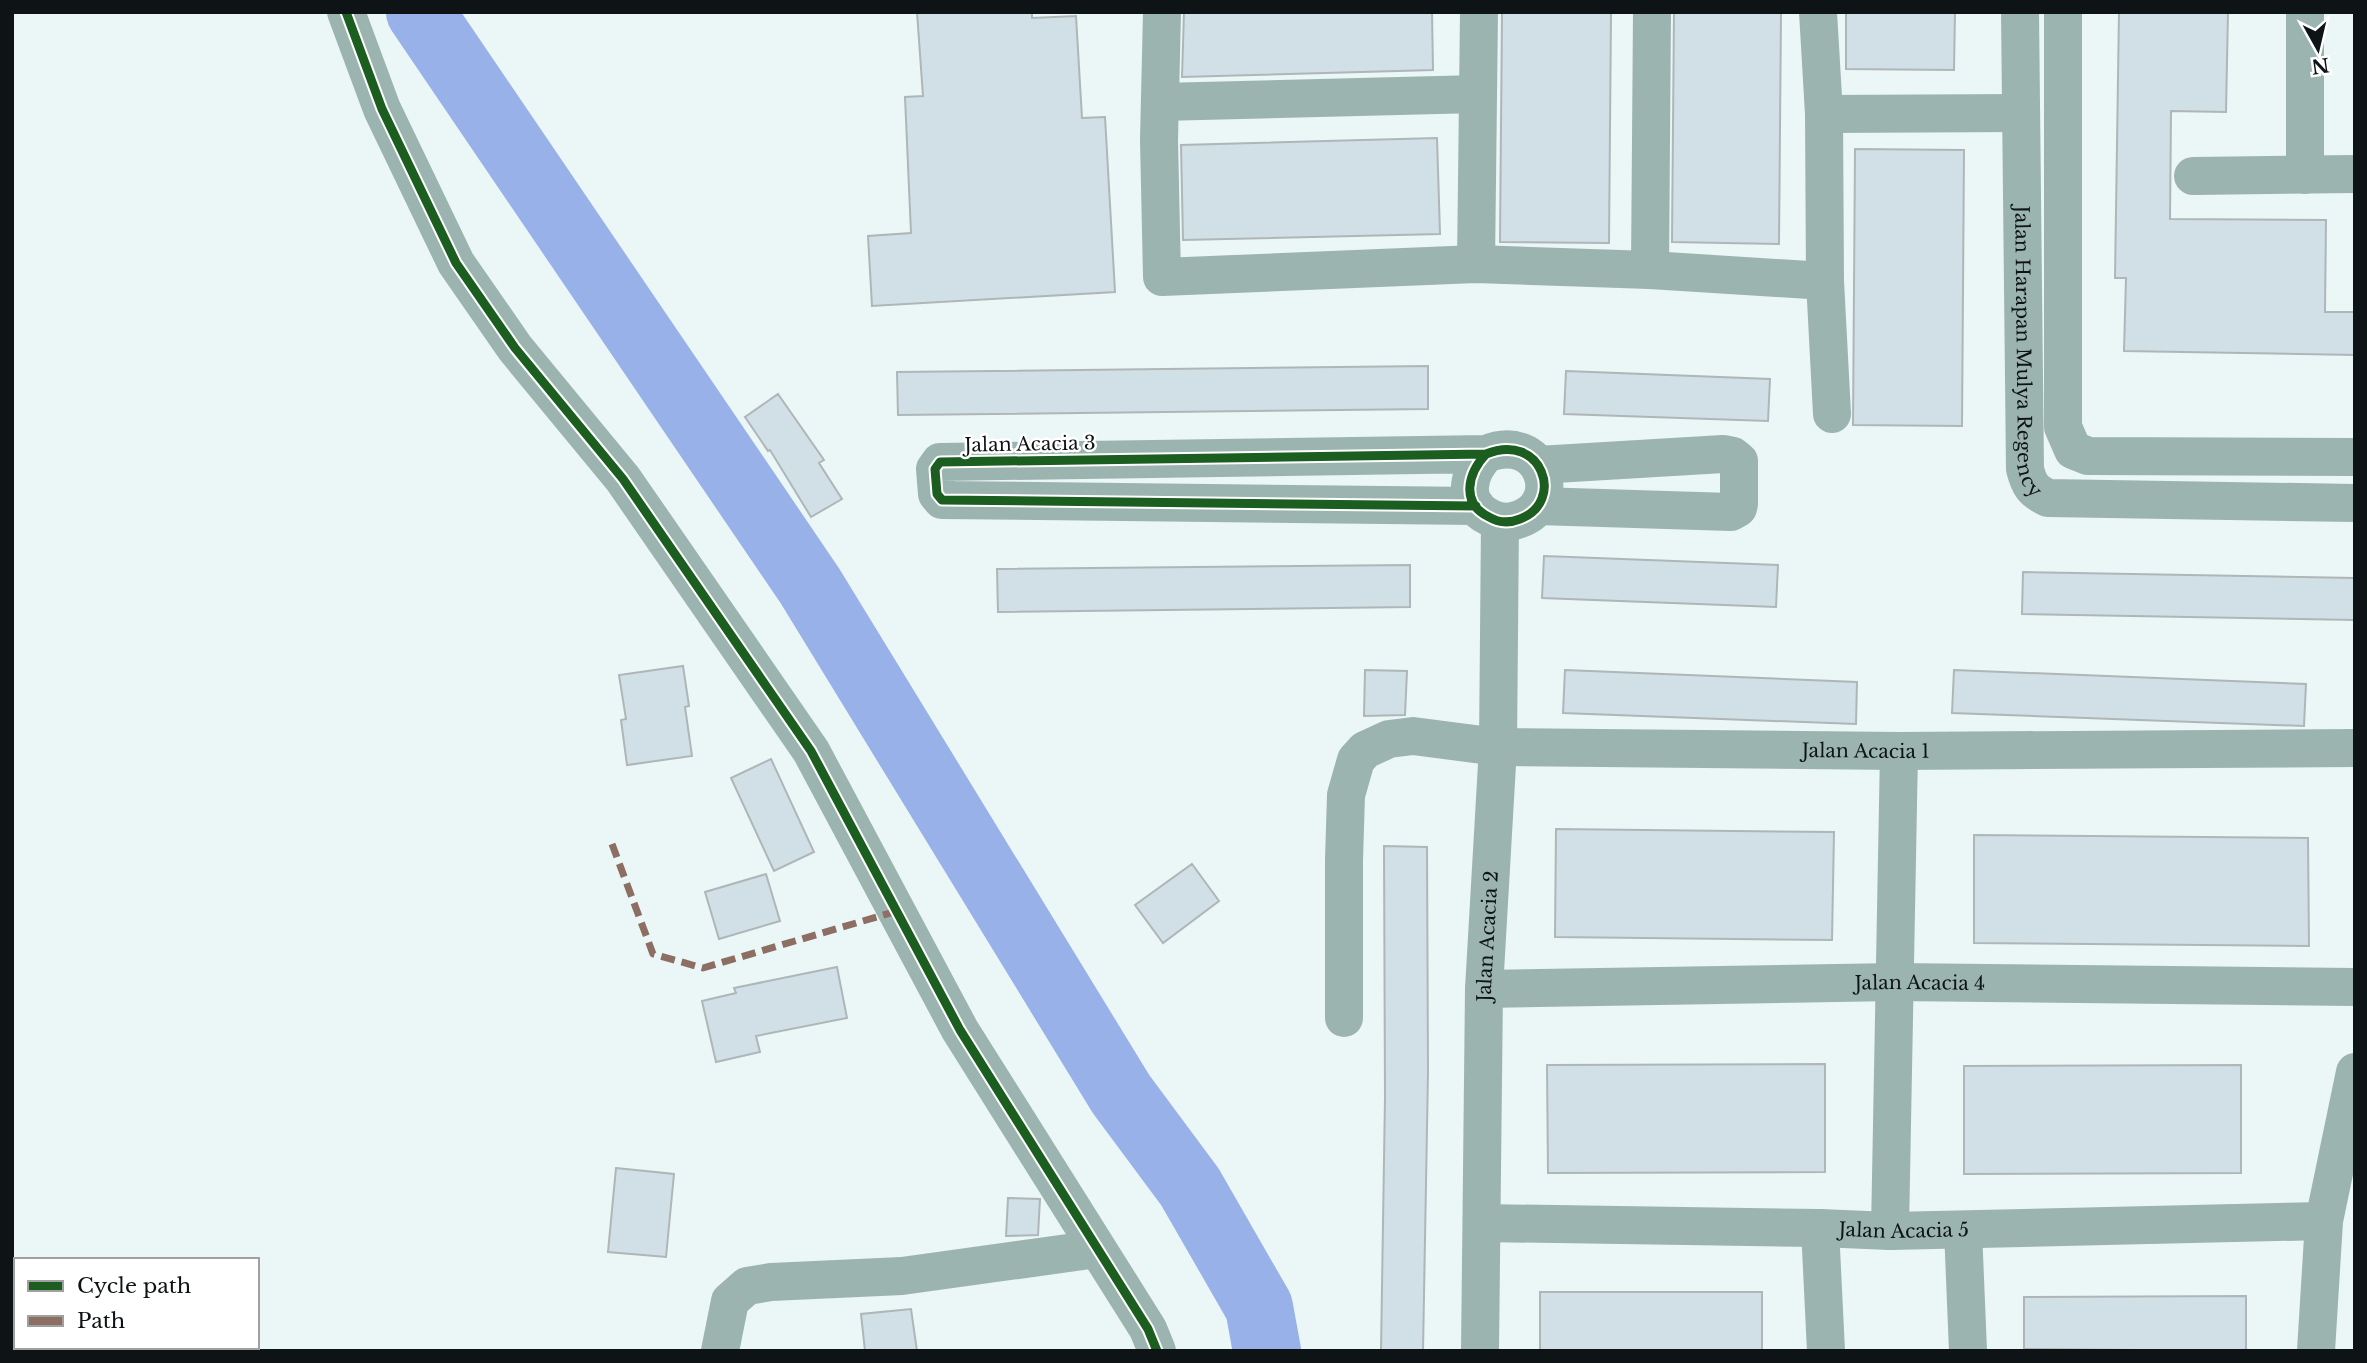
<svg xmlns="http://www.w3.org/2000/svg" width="2367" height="1363" font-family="'Libre Baskerville',serif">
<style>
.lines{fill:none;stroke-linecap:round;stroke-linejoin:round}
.river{stroke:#98b1e9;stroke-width:68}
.building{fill:#d1e0e7;stroke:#aeb6b8;stroke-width:2}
.street{stroke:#9cb4b0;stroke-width:38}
.quiet{stroke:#8d6e63;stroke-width:7;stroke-dasharray:14 7;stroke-linecap:butt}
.cycleway-casing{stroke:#fff;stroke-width:13}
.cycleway{stroke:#1b5e20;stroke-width:9}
.labels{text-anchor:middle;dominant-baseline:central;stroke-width:5;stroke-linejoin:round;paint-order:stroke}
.street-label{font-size:19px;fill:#0e1415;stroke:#fff}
</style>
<rect width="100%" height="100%" fill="#ebf6f7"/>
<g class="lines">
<path class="river" d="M 420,12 L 810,586 L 1121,1094 L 1190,1187 L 1259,1307 L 1267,1351"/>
</g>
<path class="building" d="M 917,12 L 1032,12 L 1032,18 L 1076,16 L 1082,118 L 1105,117 L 1115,292 L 872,306 L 868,236 L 911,233 L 905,97 L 923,96 Z
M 1184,12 L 1432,12 L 1433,70 L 1182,77 Z
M 1502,12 L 1611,12 L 1609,243 L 1500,242 Z
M 1674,12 L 1781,12 L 1779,244 L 1672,242 Z
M 1846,12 L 1955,12 L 1954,70 L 1846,69 Z
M 2119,12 L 2228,12 L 2226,112 L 2171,111 L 2170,219 L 2326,220 L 2325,312 L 2355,312 L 2355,355 L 2124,351 L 2126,278 L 2115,278 Z
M 1437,138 L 1440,234 L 1183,240 L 1181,145 Z
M 1855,149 L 1964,150 L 1962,426 L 1853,425 Z
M 1428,366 L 1428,409 L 898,415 L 897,372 Z
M 1566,371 L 1770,379 L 1768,421 L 1564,414 Z
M 778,394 L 824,460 L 819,463 L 842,499 L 811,517 L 770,450 L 768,451 L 745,417 Z
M 1544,556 L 1778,565 L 1776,607 L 1542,598 Z
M 1410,565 L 1410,607 L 998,612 L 997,569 Z
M 2023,572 L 2355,578 L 2355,620 L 2022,614 Z
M 683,666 L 689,706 L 685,707 L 692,756 L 627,765 L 621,720 L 626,719 L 619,675 Z
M 1365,670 L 1407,671 L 1405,715 L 1364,716 Z
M 1565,670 L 1857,682 L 1856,724 L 1563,713 Z
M 1954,670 L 2306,684 L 2304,726 L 1952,713 Z
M 771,759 L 814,852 L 774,871 L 731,778 Z
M 1556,829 L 1834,832 L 1832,940 L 1555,937 Z
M 1974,835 L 2308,838 L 2309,946 L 1974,943 Z
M 1384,846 L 1427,847 L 1428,1072 L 1423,1351 L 1381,1351 L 1385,1097 Z
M 1192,864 L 1219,901 L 1163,943 L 1135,905 Z
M 766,874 L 780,921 L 719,939 L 705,892 Z
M 837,967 L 847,1018 L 756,1036 L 760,1052 L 716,1062 L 702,1001 L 736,993 L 734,988 Z
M 1825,1064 L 1825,1172 L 1548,1173 L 1547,1065 Z
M 2241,1065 L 2241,1173 L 1964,1174 L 1964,1066 Z
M 616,1168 L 674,1174 L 666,1257 L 608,1252 Z
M 1008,1198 L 1040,1199 L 1038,1235 L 1006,1236 Z
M 1540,1292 L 1762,1292 L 1762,1351 L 1540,1351 Z
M 2246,1296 L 2246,1351 L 2024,1349 L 2024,1297 Z
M 911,1309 L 917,1351 L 865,1351 L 861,1314 Z"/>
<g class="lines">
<g class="street">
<path d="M 346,12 L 382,109 L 456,263 L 515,348 L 623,479 L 811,751 L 960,1030 L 1148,1329 L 1157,1351"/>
<path d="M 1162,12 L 1159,140 L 1162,277 L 1476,264 L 1650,270 L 1825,281"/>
<path d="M 1818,12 L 1824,114 L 1825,281 L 1832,414"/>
<path id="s1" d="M 2020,12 L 2025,469 C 2029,485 2033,491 2048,498 L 2355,503"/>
<path d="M 2063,12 L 2063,427 L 2073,450 L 2088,456 L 2355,457"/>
<path d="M 2305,12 L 2305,175"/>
<path d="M 1160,102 L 1478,94"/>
<path d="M 1824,114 L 2020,113"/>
<path d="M 2193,176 L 2355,174"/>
<path d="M 1476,264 L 1479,12"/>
<path d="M 1650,270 L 1652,12"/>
<path d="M 1538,465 L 1723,454 L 1733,456 L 1739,461 L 1739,504 L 1738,508 L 1731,512 L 1538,506"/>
<path d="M 1476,506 L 942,500 L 937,494 L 935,469 L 940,462 L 1486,454 C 1542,431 1566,502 1520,519 C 1510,523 1499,523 1489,517 C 1460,503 1468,473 1486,454"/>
<path id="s2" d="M 1484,989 L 1895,982 L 2355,987"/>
<path id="s3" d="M 1344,1018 L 1344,860 L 1346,795 L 1356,760 L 1365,750 L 1389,739 L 1413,736 L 1498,747 L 1899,751 L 2355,748"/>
<path id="s4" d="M 1482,1223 L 1820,1228 L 1890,1231 L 2324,1221"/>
<path d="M 1820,1228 L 1826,1351"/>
<path d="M 1963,1230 L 1968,1351"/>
<path d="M 1890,1231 L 1899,751"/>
<path d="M 720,1351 L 730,1301 L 747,1286 L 771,1282 L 902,1276 L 1097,1249"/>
<path id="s5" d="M 1480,1351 L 1484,989 L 1498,747 L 1500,522"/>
<path d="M 2316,1351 L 2324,1221 L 2355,1072"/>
</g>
<path class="quiet" d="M 612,844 L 653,954 L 703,968 L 897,911"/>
<g class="cycleway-casing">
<path id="cycleway" d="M 346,12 L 382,109 L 456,263 L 515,348 L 623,479 L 811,751 L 960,1030 L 1148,1329 L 1157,1351
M 1476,506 L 942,500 L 937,494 L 935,469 L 940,462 L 1486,454 C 1542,431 1566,502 1520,519 C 1510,523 1499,523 1489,517 C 1460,503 1468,473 1486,454"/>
</g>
<use href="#cycleway" class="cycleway"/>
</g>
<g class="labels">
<g class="street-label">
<text stroke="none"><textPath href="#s1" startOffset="340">Jalan Harapan Mulya Regency</textPath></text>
<text transform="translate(1030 444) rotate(-1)">Jalan Acacia 3</text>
<text stroke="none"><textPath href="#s3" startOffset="777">Jalan Acacia 1</textPath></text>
<text stroke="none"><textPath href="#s5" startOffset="415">Jalan Acacia 2</textPath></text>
<text stroke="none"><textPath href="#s2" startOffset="436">Jalan Acacia 4</textPath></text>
<text stroke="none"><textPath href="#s4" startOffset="422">Jalan Acacia 5</textPath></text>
</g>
</g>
<rect width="2367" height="1363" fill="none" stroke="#0e1415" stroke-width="28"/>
<rect x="14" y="1258" width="245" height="91" fill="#ffffff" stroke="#9fa1a1" stroke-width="2"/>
<rect x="28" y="1281" width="35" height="10" fill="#1b5e20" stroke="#9fa1a1" stroke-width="2"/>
<text x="77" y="1293" font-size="21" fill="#0e1415">Cycle path</text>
<rect x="28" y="1316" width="35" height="10" fill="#8d6e63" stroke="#9fa1a1" stroke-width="2"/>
<text x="77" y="1328" font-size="21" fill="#0e1415">Path</text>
<g transform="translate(2318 49) rotate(172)" stroke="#ffffff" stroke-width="5" paint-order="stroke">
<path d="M0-5L12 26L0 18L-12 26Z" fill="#0e1415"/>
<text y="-10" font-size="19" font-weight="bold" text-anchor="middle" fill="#0e1415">N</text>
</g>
</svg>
